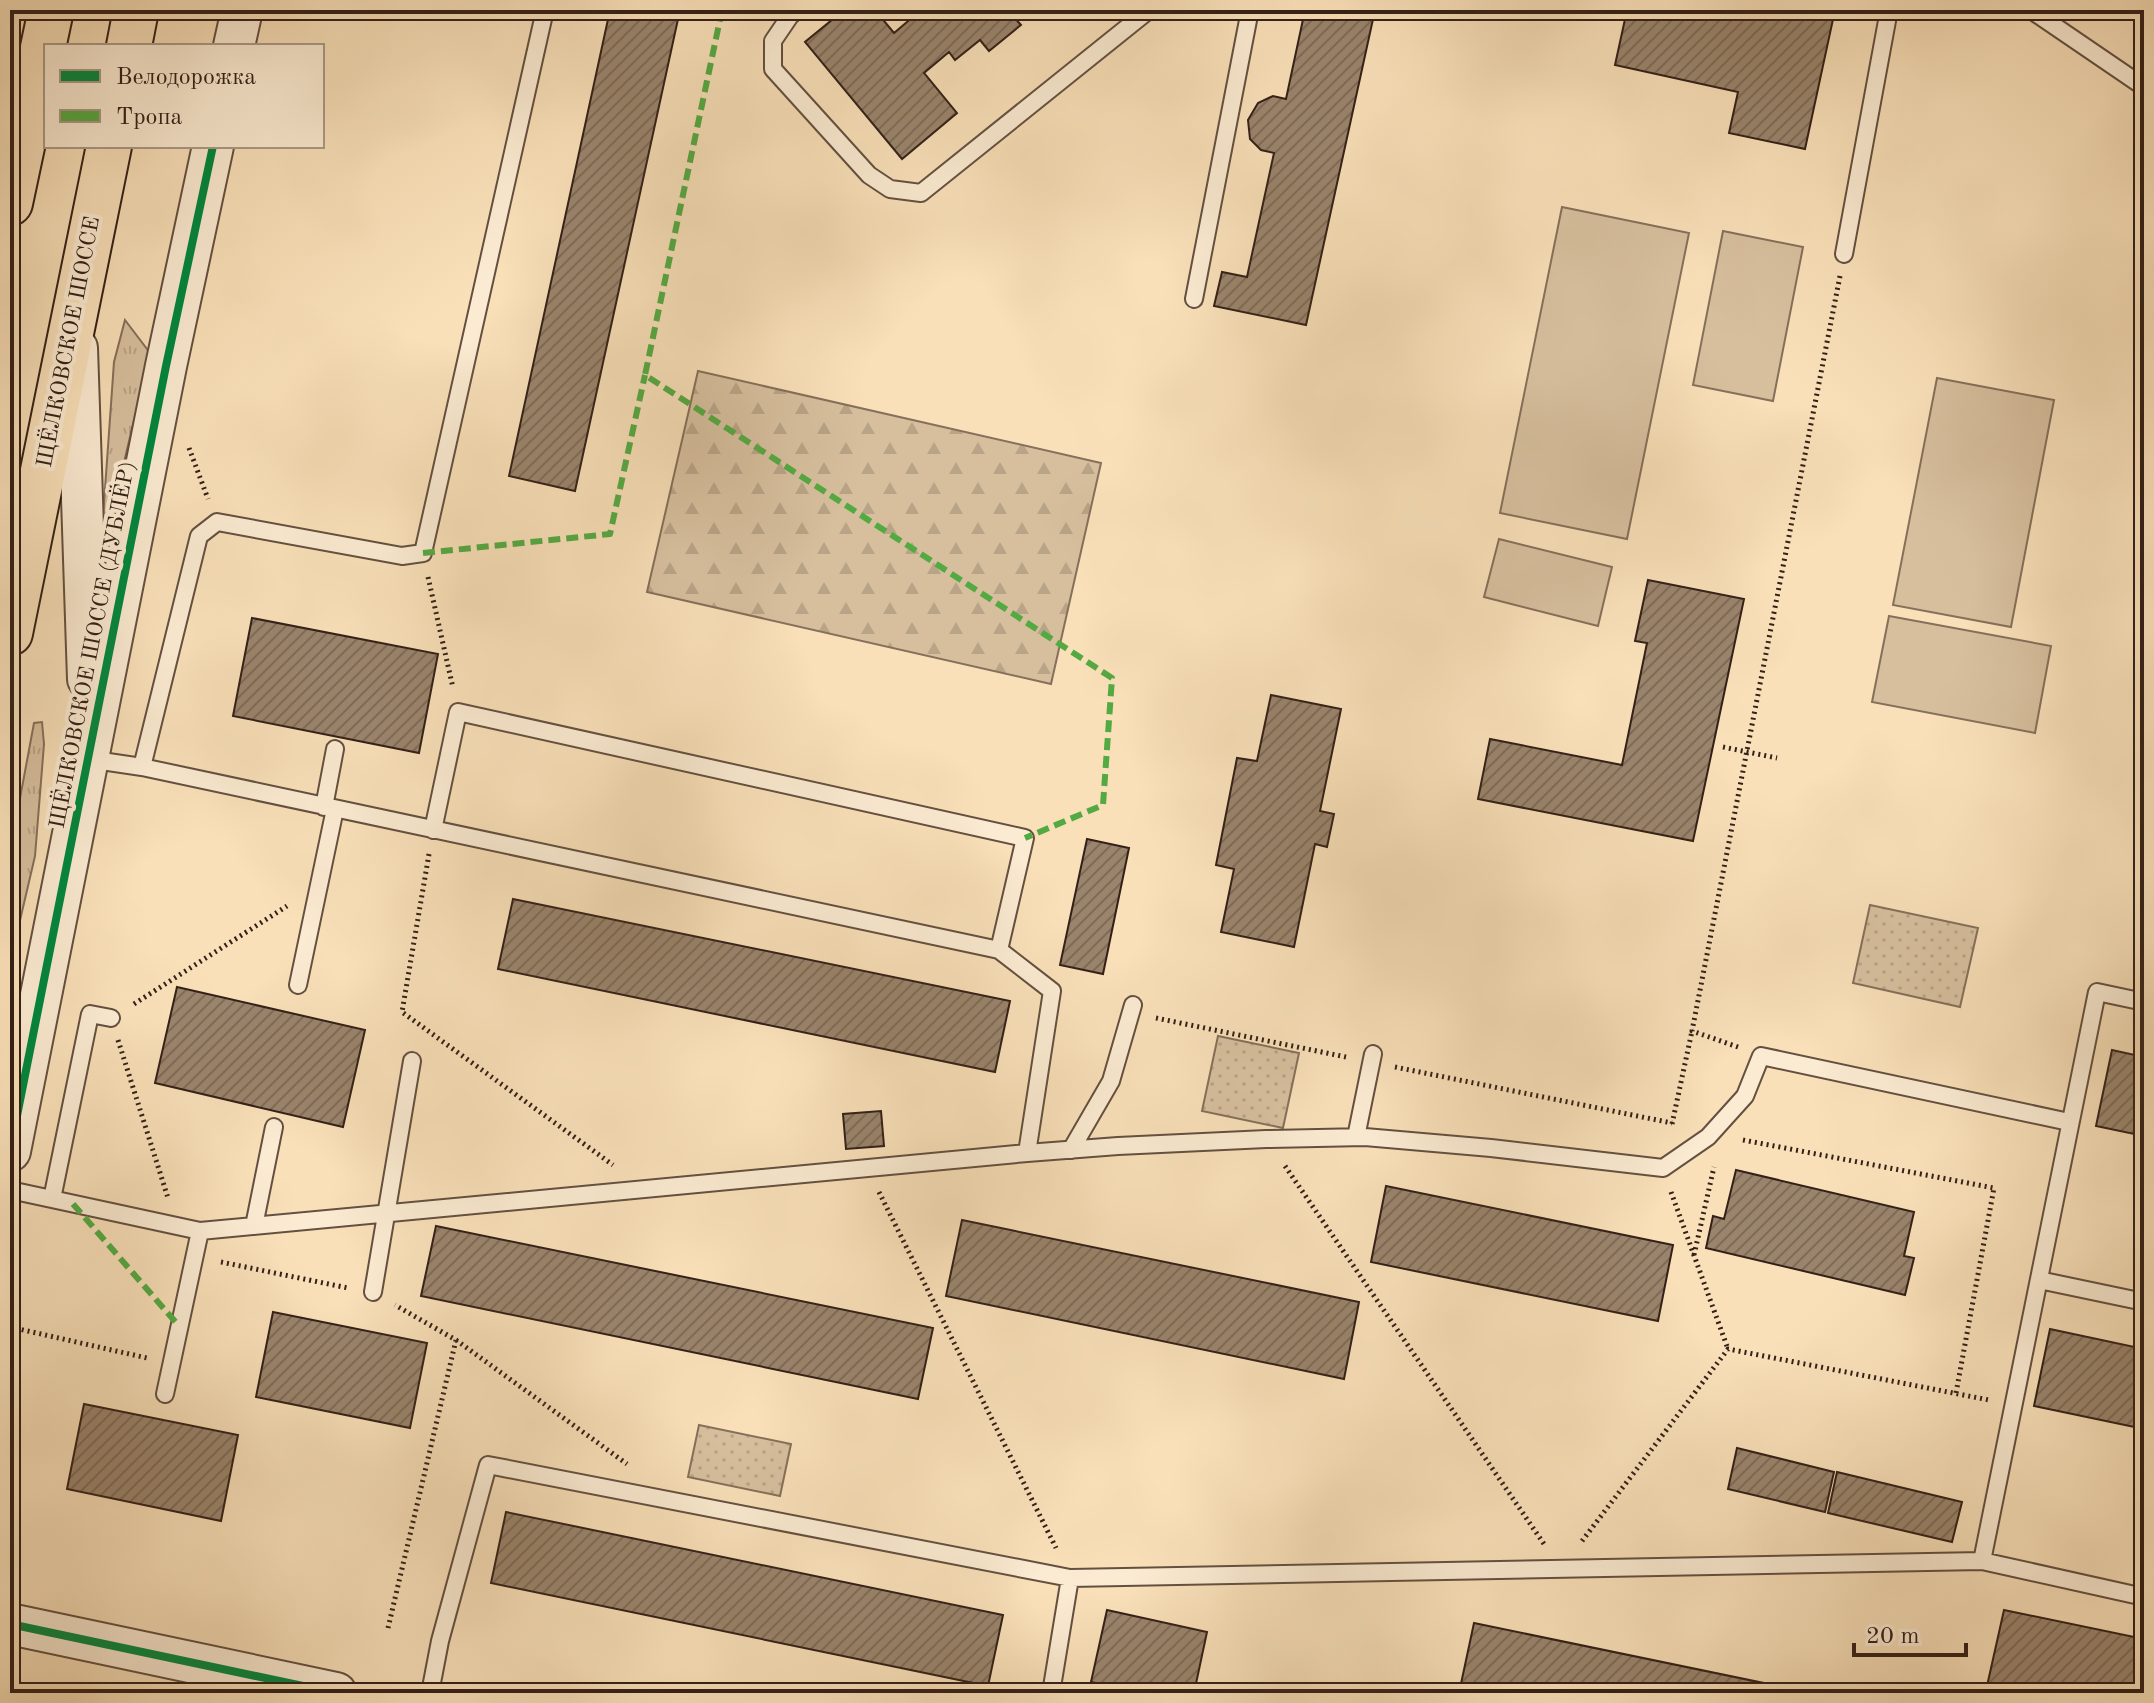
<svg xmlns="http://www.w3.org/2000/svg" width="2154" height="1703" font-family="'Old Standard TT',serif">
<style>
.grass{fill:url(#grass-tufts);stroke:#85705b;stroke-width:2}
.forest{fill:url(#forest-firs);stroke:#85705b;stroke-width:2}
.park{fill:url(#park-dots);stroke:#85705b;stroke-width:2}
.pitch{fill:#d7bf9e;stroke:#85705b;stroke-width:2}
.building{fill:url(#building-hatch);stroke:#332018;stroke-width:2}
.lines{fill:none;stroke-linecap:round;stroke-linejoin:round}
.service-casing{stroke:#645040;stroke-width:20}
.tertiary-casing{stroke:#645040;stroke-width:44}
.primary-casing{stroke:#332018;stroke-width:48}
.path{stroke:#332018;stroke-width:5;stroke-dasharray:2 4;stroke-linecap:butt}
.service{stroke:#fbebd2;stroke-width:16}
.tertiary{stroke:#fbebd2;stroke-width:40}
.primary{stroke:#f9e0b9;stroke-width:44}
.quiet{stroke:#54aa42;stroke-width:6;stroke-dasharray:12 6;stroke-linecap:butt}
.cycleway-casing{stroke:#fbebd2;stroke-width:13}
.cycleway{stroke:#00873e;stroke-width:8}
.labels{text-anchor:middle;dominant-baseline:central;stroke-width:8;stroke-linejoin:round;paint-order:stroke}
.street-label{font-size:22px;fill:#332018;stroke:#fbebd2}
</style>
<defs>
<pattern id="grass-tufts" width="24" height="20" patternUnits="userSpaceOnUse" patternTransform="scale(2)"><rect width="24" height="20" fill="#d7bf9e"/><path d="M3 7l-1-3M5 7V3M7 7l1-3M15 17l-1-3M17 17v-4M19 17l1-3" fill="none" stroke="#b9a487"/></pattern>
<pattern id="forest-firs" width="22" height="20" patternUnits="userSpaceOnUse" patternTransform="scale(2)"><rect width="22" height="20" fill="#d7bf9e"/><path d="M5 1l3.5 6h-7zM16 11l3.5 6h-7z" fill="#b9a487"/></pattern>
<pattern id="park-dots" width="8" height="8" patternUnits="userSpaceOnUse" patternTransform="scale(2)"><rect width="8" height="8" fill="#d7bf9e"/><path d="M2 2h.1M6 6h.1" fill="none" stroke="#b9a487" stroke-width="1.8" stroke-linecap="round"/></pattern>
<pattern id="building-hatch" width="6" height="6" patternUnits="userSpaceOnUse" patternTransform="scale(2)"><rect width="6" height="6" fill="#9a846c"/><path d="M-1 1l2-2M0 6l6-6M5 7l2-2" fill="none" stroke="#7e6c58"/></pattern>
</defs>
<rect width="100%" height="100%" fill="#f9e0b9"/>
<filter id="stains"><feTurbulence type="fractalNoise" baseFrequency=".0025" numOctaves="4"/><feColorMatrix values="0 0 0 0 .2 0 0 0 0 .09 0 0 0 0 .02 0 0 0 .5 -.17"/></filter>
<radialGradient id="worn" r=".72"><stop offset=".6" stop-color="#630" stop-opacity="0"/><stop offset="1" stop-color="#630" stop-opacity=".3"/></radialGradient>
<path class="grass" d="M 125,320 L 150,353 L 111,517 L 103,517 L 114,362 Z
M 42,722 L 44,744 L 35,856 L 18,929 L 10,931 L 10,852 L 34,723 Z"/>
<path class="forest" d="M 698,371 L 1101,463 L 1051,684 L 647,592 Z"/>
<path class="park" d="M 1870,905 L 1978,928 L 1960,1007 L 1853,983 Z
M 1218,1036 L 1299,1053 L 1283,1128 L 1202,1111 Z
M 699,1425 L 791,1444 L 780,1496 L 688,1477 Z"/>
<path class="pitch" d="M 1562,207 L 1689,233 L 1627,539 L 1500,513 Z
M 1723,231 L 1803,247 L 1773,401 L 1693,385 Z
M 1937,378 L 2054,400 L 2011,627 L 1893,605 Z
M 1499,539 L 1612,567 L 1598,626 L 1484,597 Z
M 1889,616 L 2051,646 L 2035,733 L 1872,702 Z"/>
<path class="building" d="M 610,10 L 680,10 L 575,491 L 509,476 Z
M 844,10 L 875,10 L 894,33 L 914,16 L 910,10 L 1020,10 L 1013,16 L 1021,25 L 989,51 L 980,40 L 955,60 L 949,52 L 924,73 L 957,113 L 902,159 L 805,42 Z
M 1305,10 L 1375,10 L 1306,325 L 1214,306 L 1222,272 L 1247,277 L 1274,153 L 1261,150 L 1250,139 L 1248,120 L 1258,103 L 1273,96 L 1286,99 Z
M 1627,10 L 1835,10 L 1805,149 L 1729,133 L 1738,92 L 1615,65 Z
M 1648,580 L 1744,599 L 1693,841 L 1478,799 L 1490,739 L 1622,765 L 1647,643 L 1635,641 Z
M 252,618 L 438,654 L 419,753 L 233,716 Z
M 1271,695 L 1341,709 L 1320,811 L 1334,814 L 1327,847 L 1315,844 L 1294,947 L 1221,932 L 1234,869 L 1216,865 L 1237,758 L 1257,761 Z
M 1087,839 L 1129,848 L 1103,974 L 1060,965 Z
M 513,899 L 1010,1001 L 995,1072 L 498,969 Z
M 177,987 L 365,1030 L 343,1127 L 155,1083 Z
M 2112,1050 L 2144,1057 L 2144,1136 L 2096,1126 Z
M 881,1111 L 884,1146 L 846,1149 L 843,1114 Z
M 1736,1170 L 1914,1212 L 1904,1256 L 1914,1258 L 1905,1295 L 1706,1248 L 1713,1216 L 1724,1219 Z
M 1386,1186 L 1673,1245 L 1658,1321 L 1371,1262 Z
M 962,1220 L 1359,1302 L 1344,1379 L 946,1296 Z
M 436,1226 L 933,1328 L 918,1399 L 421,1296 Z
M 273,1312 L 427,1343 L 410,1428 L 256,1397 Z
M 2050,1329 L 2144,1349 L 2144,1429 L 2034,1406 Z
M 84,1404 L 238,1435 L 221,1521 L 67,1489 Z
M 1737,1448 L 1834,1472 L 1825,1512 L 1728,1489 Z
M 1837,1472 L 1962,1502 L 1952,1542 L 1828,1513 Z
M 506,1512 L 1003,1615 L 988,1686 L 491,1583 Z
M 1107,1610 L 1207,1632 L 1194,1693 L 1143,1693 L 1091,1682 Z
M 2004,1610 L 2144,1639 L 2144,1693 L 2021,1693 L 1987,1686 Z
M 1474,1623 L 1812,1693 L 1459,1693 Z
M 1091,1682 L 1143,1693 L 1089,1693 Z"/>
<g class="lines">
<g class="service-casing">
<path id="service" d="M 797,10 L 790,16 L 773,41 L 773,69 L 869,175 L 890,189 L 921,193 L 1149,10
M 2031,10 L 2144,87
M 1844,254 L 1889,10
M 1194,299 L 1250,10
M 88,759 L 142,767 L 999,950 L 1052,991 L 1027,1153
M 142,767 L 199,536 L 217,522 L 402,556 L 423,553 L 545,10
M 324,807 L 335,749
M 433,830 L 458,712 L 1025,838 L 999,950
M 298,985 L 335,809
M 1356,1137 L 1373,1054
M 1071,1150 L 1111,1081 L 1133,1005
M 10,1190 L 200,1231 L 1027,1153 L 1118,1146 L 1266,1139 L 1365,1137 L 1491,1148 L 1663,1168 L 1708,1137 L 1745,1096 L 1761,1056 L 2069,1122
M 52,1199 L 90,1014 L 111,1018
M 254,1226 L 274,1127
M 2039,1280 L 2144,1302
M 373,1292 L 412,1061
M 165,1394 L 200,1231
M 1982,1561 L 2097,992 L 2144,1002
M 430,1693 L 440,1641 L 488,1465 L 1070,1578 L 1982,1561 L 2144,1597
M 1051,1693 L 1070,1578"/>
</g>
<g class="tertiary-casing">
<path id="tertiary" d="M 234,46 L 242,10
M 77,348 L 88,679
M 10,1151 L 166,366 L 213,146
M 10,1624 L 336,1693"/>
</g>
<g class="primary-casing">
<path id="primary" d="M 129,46 L 136,10
M 10,203 L 51,10
M 10,633 L 109,146"/>
</g>
<path class="path" d="M 189,448 L 208,499
M 428,577 L 453,688
M 1723,747 L 1777,758
M 429,854 L 402,1012 L 613,1165
M 134,1004 L 287,906
M 1156,1018 L 1346,1057
M 118,1040 L 168,1198
M 1738,1047 L 1692,1031 L 1840,276
M 1395,1067 L 1672,1123
M 1672,1124 L 1692,1031
M 1743,1140 L 1994,1188 L 1956,1393
M 1285,1166 L 1544,1544
M 879,1192 L 1056,1548
M 1671,1192 L 1728,1349
M 1694,1255 L 1714,1167
M 221,1262 L 348,1288
M 10,1327 L 147,1358
M 456,1340 L 627,1464
M 1582,1541 L 1728,1349 L 1989,1400
M 388,1628 L 456,1340 L 395,1305"/>
<use href="#service" class="service"/>
<use href="#tertiary" class="tertiary"/>
<use href="#primary" class="primary"/>
<path class="quiet" d="M 722,10 L 645,375 L 1112,678 L 1103,805 L 1025,838
M 423,553 L 610,534 L 645,375
M 73,1204 L 179,1326"/>
<g class="cycleway-casing">
<path id="cycleway" d="M 10,1151 L 166,366 L 213,146
M 10,1624 L 336,1693"/>
</g>
<use href="#cycleway" class="cycleway"/>
</g>
<g class="labels">
<g class="street-label">
<text transform="translate(69 342) rotate(-79)">ЩЁЛКОВСКОЕ ШОССЕ</text>
<text transform="translate(93 645) rotate(-79)">ЩЁЛКОВСКОЕ ШОССЕ (ДУБЛЁР)</text>
</g>
</g>
<rect width="2154" height="1703" fill="none" stroke="#f9e0b9" stroke-width="40"/>
<rect x="12" y="12" width="2130" height="1679" fill="none" stroke="#332018" stroke-width="4"/>
<rect x="20" y="20" width="2114" height="1663" fill="none" stroke="#332018" stroke-width="2"/>
<rect x="44" y="44" width="280" height="104" fill="#fbebd2" stroke="#ab9a88" stroke-width="2"/>
<rect x="60" y="70" width="40" height="12" fill="#00873e" stroke="#ab9a88" stroke-width="2"/>
<text x="116" y="84" font-size="24" fill="#332018">Велодорожка</text>
<rect x="60" y="110" width="40" height="12" fill="#54aa42" stroke="#ab9a88" stroke-width="2"/>
<text x="116" y="124" font-size="24" fill="#332018">Тропа</text>
<path d="M1854 1643v12h112v-12" fill="none" stroke="#332018" stroke-width="4"/>
<text x="1866" y="1643" font-size="24" fill="#332018" stroke="#fbebd2" stroke-width="6" paint-order="stroke">20 m</text>
<rect width="100%" height="100%" filter="url(#stains)"/>
<rect width="100%" height="100%" fill="url(#worn)"/>
</svg>
